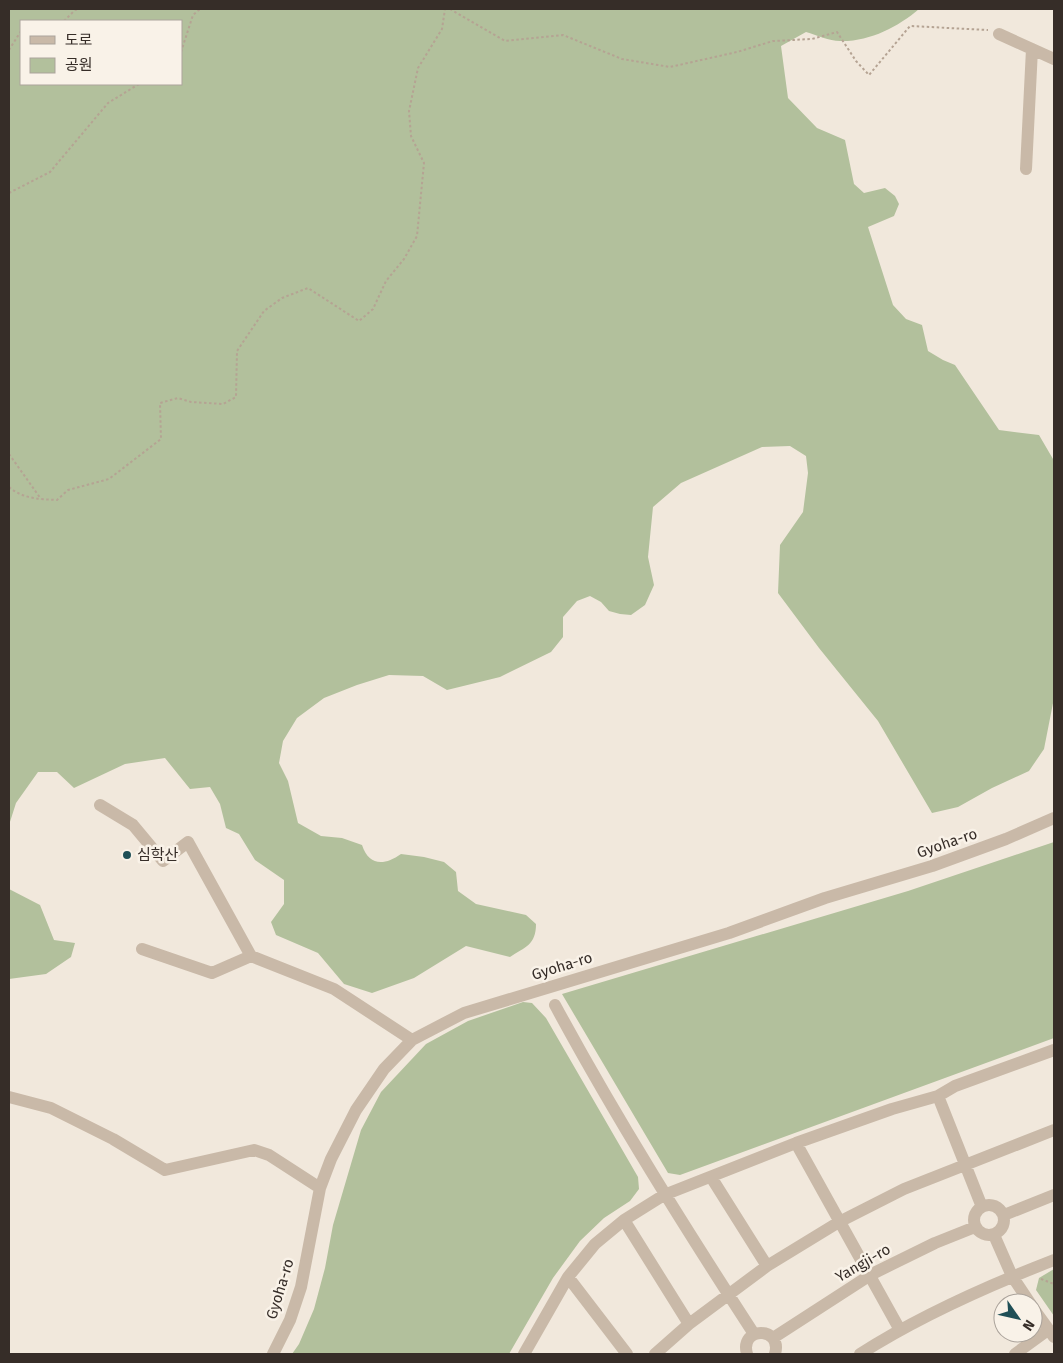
<svg xmlns="http://www.w3.org/2000/svg" width="1063" height="1363" font-family="'Fira Sans','Noto Sans KR',sans-serif">
<style>
.green{fill:#b2c09c;fill-rule:evenodd}
.lines{fill:none;stroke-linecap:round;stroke-linejoin:round}
.path{stroke:#b5a393;stroke-width:2;stroke-dasharray:2.5 2.5;stroke-linecap:butt}
.minor{stroke:#c9b9a8;stroke-width:12}
.poi-dot{fill:#1f4f56;stroke:#f9f2e8;stroke-width:2}
.labels{text-anchor:middle;dominant-baseline:central;stroke-width:5;stroke-linejoin:round;paint-order:stroke}
.street-label{font-size:15px;fill:#362d28;stroke:#f9f2e8}
.poi-label{font-size:15px;fill:#362d28;stroke:#f9f2e8;text-anchor:start}
</style>
<rect width="100%" height="100%" fill="#f1e8dc"/>
<path class="green" d="M 9,9 L 919,9 C 898,27 869,42 840,41 C 829,41 817,35 806,32 L 781,46 L 788,98 L 817,128 L 845,140 L 854,184 L 864,193 L 885,188 L 895,196 L 899,204 L 894,216 L 868,227 L 893,305 L 906,319 L 922,325 L 928,351 L 943,360 L 955,365 L 999,430 L 1039,435 L 1053,459 L 1054,698 L 1044,749 L 1029,771 L 992,788 L 958,807 L 932,813 L 878,721 L 819,648 L 778,593 L 780,545 L 803,512 L 808,473 L 806,456 L 790,446 L 762,447 L 681,483 L 653,507 L 648,557 L 654,585 L 645,605 L 631,615 L 620,614 L 609,611 L 601,602 L 590,596 L 577,601 L 563,617 L 563,637 L 551,652 L 500,677 L 447,690 L 423,676 L 389,675 L 357,685 L 324,698 L 297,718 L 283,741 L 279,763 L 288,781 L 298,823 L 321,836 L 342,838 L 362,845 C 369,866 384,866 401,854 L 424,857 L 444,862 L 456,872 L 458,891 L 476,904 L 526,915 L 536,924 C 536,945 525,947 510,957 L 466,946 L 414,978 L 372,993 L 344,984 L 318,953 L 276,935 L 271,922 L 284,904 L 284,880 L 255,860 L 239,834 L 226,828 L 220,804 L 210,787 L 190,789 L 165,758 L 125,764 L 74,788 L 57,772 L 38,772 L 16,803 L 9,825 ZM 181,21 L 181,84 L 21,84 L 21,21 Z
M 1054,842 L 1054,1038 L 680,1175 L 668,1173 L 562,994 L 908,891 Z
M 9,889 L 40,905 L 54,940 L 75,943 L 71,957 L 46,974 L 9,979 Z
M 523,1002 L 532,1003 L 546,1018 L 638,1177 L 639,1189 L 630,1201 L 604,1218 L 580,1241 L 553,1278 L 509,1354 L 292,1354 L 299,1344 L 314,1309 L 325,1268 L 333,1225 L 361,1130 L 381,1092 L 426,1044 L 468,1021 Z
M 1054,1269 L 1054,1316 L 1036,1290 L 1039,1278 Z"/>
<g class="lines">
<path class="path" d="M 450,9 L 505,41 L 563,35 L 622,59 L 670,67 L 737,52 L 773,41 L 812,39 L 837,32 L 856,61 L 869,75 L 910,26 L 988,30
M 64,21 L 75,10 L 79,9
M 9,50 L 21,31
M 181,52 L 193,15 L 200,9
M 9,193 L 50,172 L 108,103 L 139,84
M 9,454 L 41,499
M 9,487 C 23,499 39,499 57,500 L 68,490 L 109,479 L 161,439 L 160,403 L 178,398 L 191,402 L 223,404 L 236,397 L 237,351 L 264,311 L 282,298 L 308,288 L 359,321 L 373,309 L 386,281 L 404,259 L 417,236 L 424,163 L 411,136 L 409,111 L 418,68 L 442,29 L 445,9
M 1041,1279 L 1054,1284"/>
<path class="minor" d="M 999,34 L 1054,59
M 1026,169 L 1032,49
M 100,805 L 133,825 L 163,861 L 188,842 L 251,956 L 334,989 L 412,1040
M 142,949 L 212,973 L 251,956
M 555,1005 C 616,1118 684,1226 754,1334
M 938,1096 L 982,1207
M 9,1097 L 51,1108 L 113,1139 L 165,1170 L 254,1150 L 269,1155 L 320,1188
M 796,1143 L 900,1330
M 711,1177 L 767,1266 L 839,1222 L 904,1189 L 1054,1130
M974 1220a15 15 0 1 1 30 0a15 15 0 1 1-30 0Z
M 1004,1215 L 1054,1195
M 624,1220 L 689,1324
M 994,1235 L 1012,1276 L 1030,1303
M 568,1277 L 627,1354
M 1033,1308 L 1054,1337
M 773,1338 L 872,1274 L 935,1243 L 975,1227
M 273,1354 L 290,1320 L 301,1287 L 320,1188 L 331,1159 L 356,1110 L 384,1069 L 412,1040 L 464,1013 L 729,933 L 825,898 L 932,866 L 1006,839 L 1054,818
M 524,1354 L 568,1277 L 595,1244 L 624,1220 L 664,1195 L 796,1143 L 892,1109 L 938,1096 L 955,1086 L 1054,1050
M 655,1354 L 689,1324 L 767,1266
M 747,1354 C 739,1326 783,1326 775,1354
M 860,1354 C 921,1315 987,1286 1054,1260
M 1015,1354 L 1048,1330"/>
</g>
<circle class="poi-dot" cx="127" cy="855" r="5"/>
<g class="labels">
<g class="street-label">
<text transform="translate(947 843) rotate(-19)">Gyoha-ro</text>
<text transform="translate(562 966) rotate(-17)">Gyoha-ro</text>
<text transform="translate(863 1263) rotate(-30)">Yangji-ro</text>
<text transform="translate(280 1289) rotate(-73)">Gyoha-ro</text>
</g>
<g class="poi-label">
<text x="137" y="855">심학산</text>
</g>
</g>
<rect width="1063" height="1363" fill="none" stroke="#362d28" stroke-width="20"/>
<rect x="20" y="20" width="162" height="65" fill="#f9f2e8" stroke="#aba39b"/>
<rect x="30" y="36" width="25" height="8" fill="#c9b9a8" stroke="#aba39b"/>
<text x="65" y="45" font-size="15" fill="#362d28">도로</text>
<rect x="30" y="58" width="25" height="15" fill="#b2c09c" stroke="#aba39b"/>
<text x="65" y="70" font-size="15" fill="#362d28">공원</text>
<g transform="translate(1018 1318) rotate(124)"><circle r="24" fill="#f9f2e8" stroke="#aba39b"/>
<path d="M0-4L9 19L0 12L-9 19Z" fill="#1f4f56"/>
<text y="-8" font-size="14" font-weight="bold" text-anchor="middle" fill="#362d28">N</text>
</g>
</svg>
